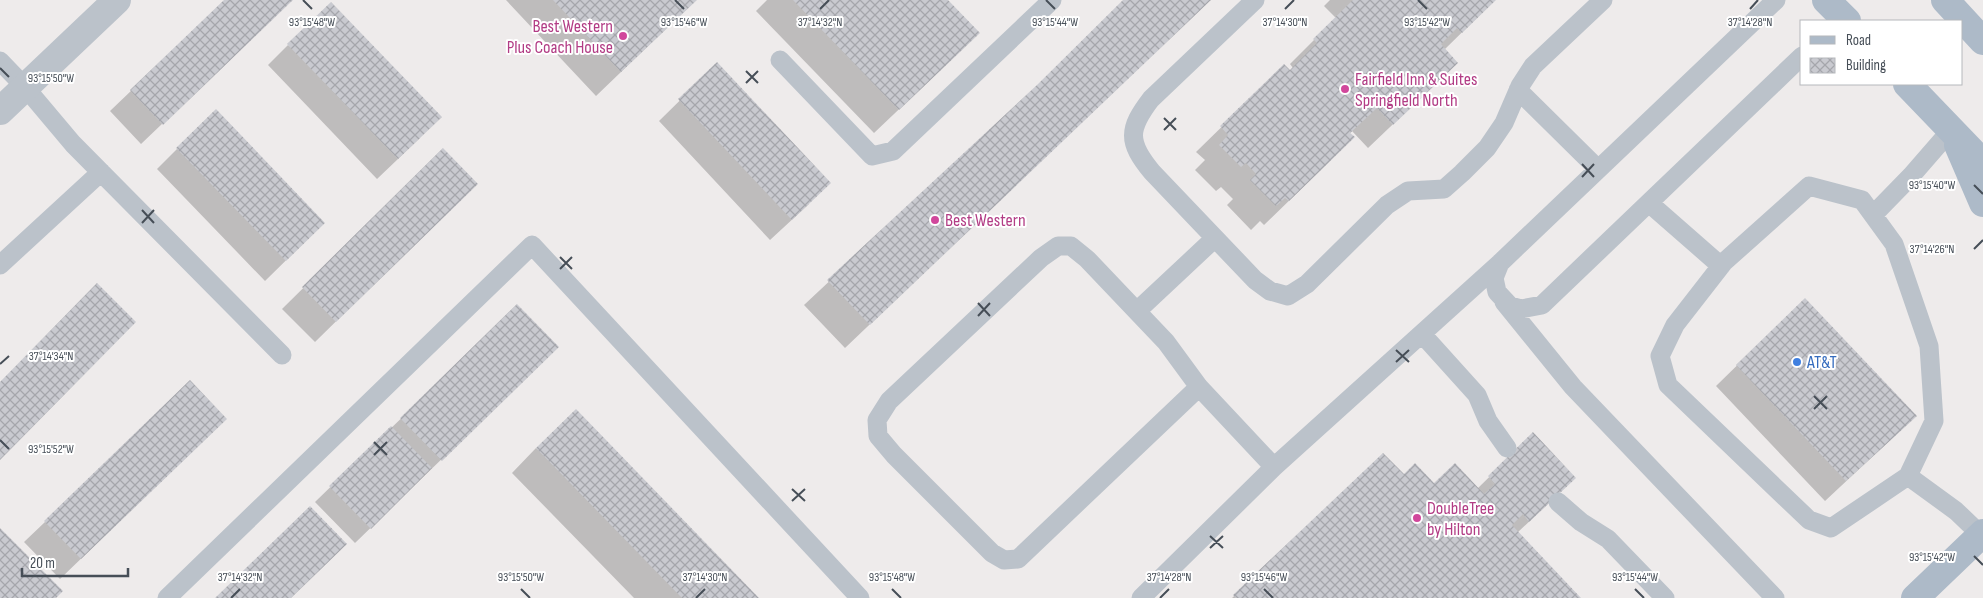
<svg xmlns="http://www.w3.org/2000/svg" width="1983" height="598" font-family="'Sofia Sans Condensed',sans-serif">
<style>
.shadow{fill:#0003}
.building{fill:url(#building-cross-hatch)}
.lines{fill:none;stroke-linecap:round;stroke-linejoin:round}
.lane{stroke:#bbc2ca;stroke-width:19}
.street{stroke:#bbc2ca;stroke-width:28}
.primary{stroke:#adbac8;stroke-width:28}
.ticks{fill:none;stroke:#464e57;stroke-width:2}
.hotel-dot{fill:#d1479c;stroke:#fff;stroke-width:2}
.shop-dot{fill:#3f7fe0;stroke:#fff;stroke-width:2}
.labels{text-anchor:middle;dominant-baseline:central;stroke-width:4;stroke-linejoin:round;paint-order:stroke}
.hotel-label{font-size:18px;fill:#b23c85;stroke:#fff;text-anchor:start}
.shop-label{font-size:18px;fill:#366cbe;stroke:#fff;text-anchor:start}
.ticks-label{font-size:12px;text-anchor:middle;fill:#464e57;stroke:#fff;stroke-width:4;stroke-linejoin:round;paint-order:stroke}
</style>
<defs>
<pattern id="building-cross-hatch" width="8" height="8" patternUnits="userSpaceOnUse" patternTransform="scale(1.25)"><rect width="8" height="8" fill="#c9cad0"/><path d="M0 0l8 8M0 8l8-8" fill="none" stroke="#a5a6ac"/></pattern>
</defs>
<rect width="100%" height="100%" fill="#eeebeb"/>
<path class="shadow" d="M 226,0 L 292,0 L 141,144 L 110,111 Z
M 506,0 L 696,0 L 596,96 Z
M 767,0 L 946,0 L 954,57 L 874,133 L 756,11 Z
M 1125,0 L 1210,0 L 845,348 L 804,305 L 1038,86 Z
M 1330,0 L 1495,0 L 1444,50 L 1432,87 L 1368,148 L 1352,131 L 1329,162 L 1264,225 L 1260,221 L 1251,230 L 1227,205 L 1233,199 L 1221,187 L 1216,191 L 1195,170 L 1205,160 L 1196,152 L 1284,66 L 1290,72 L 1293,68 L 1290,64 L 1336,18 L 1324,6 Z
M 288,45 L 420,138 L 377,179 L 268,65 Z
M 717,64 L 809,204 L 770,240 L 659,121 Z
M 215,111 L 324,223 L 265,281 L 157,169 Z
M 443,150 L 476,184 L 315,342 L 282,309 Z
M 1805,299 L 1916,416 L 1825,501 L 1716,386 Z
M 517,306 L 537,367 L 355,543 L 315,502 Z
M 1533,434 L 1550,502 L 1517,533 L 1579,598 L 1232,598 L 1383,455 L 1404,475 L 1434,485 L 1477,489 Z
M 205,439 L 60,579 L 24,542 L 45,522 Z
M 536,448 L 757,598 L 634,598 L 512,473 Z"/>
<path class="building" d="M 224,0 L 293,0 L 163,125 L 130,90 Z
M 553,0 L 697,0 L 621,72 Z
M 793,0 L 948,0 L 980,33 L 899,110 Z
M 1123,0 L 1211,0 L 870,325 L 827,280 L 1037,85 Z
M 1353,0 L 1496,0 L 1462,33 L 1457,28 L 1441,44 L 1458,63 L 1393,125 L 1377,108 L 1350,133 L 1355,137 L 1289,201 L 1285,198 L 1276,206 L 1250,180 L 1256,174 L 1246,163 L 1241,167 L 1219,145 L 1228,135 L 1220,126 L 1284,64 L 1290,70 L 1317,43 L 1313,39 Z
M 331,2 L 442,117 L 398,159 L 287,44 Z
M 717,62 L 831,183 L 792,220 L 678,99 Z
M 216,109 L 325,223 L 286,261 L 176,148 Z
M 443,148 L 478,184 L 336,322 L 302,287 Z
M 97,283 L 136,322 L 0,460 L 0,382 Z
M 1805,298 L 1917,416 L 1846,481 L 1736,365 Z
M 517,304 L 559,347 L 442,461 L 400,418 Z
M 190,380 L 227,419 L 81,559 L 44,521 Z
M 576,409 L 759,598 L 682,598 L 536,448 Z
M 391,426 L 432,468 L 371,529 L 329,486 Z
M 1533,432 L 1576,478 L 1529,522 L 1523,514 L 1512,525 L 1581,598 L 1236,598 L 1233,595 L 1383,453 L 1404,474 L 1415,463 L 1434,483 L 1455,463 L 1484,494 L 1495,484 L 1488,476 Z
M 310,506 L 347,544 L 291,598 L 215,598 Z
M 0,528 L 63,591 L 56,598 L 0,598 Z"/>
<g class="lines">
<path class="lane" d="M 1255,0 L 1151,99 C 1128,129 1127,142 1152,172 L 1255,280 L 1270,291 L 1288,296 L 1307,284 L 1387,205 L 1408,191 L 1444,189 L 1462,173 L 1487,148 L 1504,123 L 1520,86 L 1533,66 L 1603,0
M 780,60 L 872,156 L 893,151 L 1052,0
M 0,61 L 25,87 L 73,144 L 282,355
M 1518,90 L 1598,169
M 1649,203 L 1721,266
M 1873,215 L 1911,176 L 1951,130
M 1500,263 L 1494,278 L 1497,292 L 1510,306 L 1521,309 L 1542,305 L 1802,56
M 0,265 L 101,172
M 1504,302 L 1573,387 L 1775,598
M 1137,311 L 1215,238
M 1422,334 L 1477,395 L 1488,421 L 1507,448
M 1199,387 L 1018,559 L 1004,560 L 992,553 L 894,455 L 878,436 L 877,420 L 889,401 L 1041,258 L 1058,246 L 1071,246 L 1087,259 L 1166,342 L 1199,387 L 1274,467
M 1908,476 L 1831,528 L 1809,520 L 1668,385 L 1660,356 L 1675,325 L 1724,262 L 1809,186 L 1862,200 L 1894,244 L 1929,346 L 1934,421 L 1908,476 L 1956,511 L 1981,535
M 1558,502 L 1581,522 L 1608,539 L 1665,598
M 167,598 L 532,245 L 860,598
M 1141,598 L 1274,467 L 1500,263 L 1776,0"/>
<path class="street" d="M 0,111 L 117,0"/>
<path class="primary" d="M 1826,0 L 1847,21
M 1945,0 L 1983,41
M 1907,84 L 1983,163
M 1958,145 L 1983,203
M 1915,598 L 1983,533"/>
</g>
<path class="ticks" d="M 303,0 L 312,9M 675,0 L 684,9M 1046,0 L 1055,9M 1418,0 L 1427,9M 820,9 L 829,0M 1285,9 L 1294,0M 1750,9 L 1758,0M 0,68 L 9,77M 746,71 L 758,83M 746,83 L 758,71M 1164,118 L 1176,130M 1164,130 L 1176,118M 1582,164 L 1594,177M 1582,177 L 1594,164M 1974,185 L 1983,194M 142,210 L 154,223M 142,223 L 154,210M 1974,249 L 1983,240M 560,257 L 572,269M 560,269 L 572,257M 978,303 L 990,316M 978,316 L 990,303M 1396,350 L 1409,362M 1396,362 L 1409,350M 0,364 L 9,356M 1814,396 L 1827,409M 1814,409 L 1827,396M 0,440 L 9,449M 374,442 L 387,455M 374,455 L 387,442M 792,489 L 805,501M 792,501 L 805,489M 1210,536 L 1223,548M 1210,548 L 1223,536M 1974,556 L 1983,565M 521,589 L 530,598M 892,589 L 901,598M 1264,589 L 1273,598M 1635,589 L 1644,598M 231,598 L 240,589M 696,598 L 705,589M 1160,598 L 1169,589"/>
<g class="hotel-dot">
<circle cx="623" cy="36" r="5"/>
<circle cx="1345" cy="89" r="5"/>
<circle cx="935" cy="220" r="5"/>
<circle cx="1417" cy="518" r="5"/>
</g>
<circle class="shop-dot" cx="1797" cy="362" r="5"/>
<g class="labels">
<g class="hotel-label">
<text x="613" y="26" text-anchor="end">Best Western<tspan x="613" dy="21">Plus Coach House</tspan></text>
<text x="1355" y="79">Fairfield Inn &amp; Suites<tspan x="1355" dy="21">Springfield North</tspan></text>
<text x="945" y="220">Best Western</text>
<text x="1427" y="508">DoubleTree<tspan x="1427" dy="21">by Hilton</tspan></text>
</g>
<g class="shop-label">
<text x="1807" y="362">AT&amp;T</text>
</g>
</g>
<g class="ticks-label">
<text x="312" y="26">93°15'48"W</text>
<text x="684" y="26">93°15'46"W</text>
<text x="820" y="26">37°14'32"N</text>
<text x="1055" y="26">93°15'44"W</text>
<text x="1427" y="26">93°15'42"W</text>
<text x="1750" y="26">37°14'28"N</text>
<text x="1285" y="26">37°14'30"N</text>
<text x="51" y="82">93°15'50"W</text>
<text x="1932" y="189">93°15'40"W</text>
<text x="1932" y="253">37°14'26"N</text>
<text x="51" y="360">37°14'34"N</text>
<text x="51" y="453">93°15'52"W</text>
<text x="1932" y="561">93°15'42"W</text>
<text x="240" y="581">37°14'32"N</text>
<text x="521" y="581">93°15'50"W</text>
<text x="705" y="581">37°14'30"N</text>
<text x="892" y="581">93°15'48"W</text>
<text x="1169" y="581">37°14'28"N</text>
<text x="1264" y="581">93°15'46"W</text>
<text x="1635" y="581">93°15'44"W</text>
</g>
<rect x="1800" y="20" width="162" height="65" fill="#ffffff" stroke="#b5b8bc"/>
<rect x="1810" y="36" width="25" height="8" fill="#adbac8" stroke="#b5b8bc"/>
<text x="1846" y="45" font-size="15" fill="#464e57">Road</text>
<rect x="1810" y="58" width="25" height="15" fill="url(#building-cross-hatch)" stroke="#b5b8bc"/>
<text x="1846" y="70" font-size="15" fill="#464e57">Building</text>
<path d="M22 568v8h106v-8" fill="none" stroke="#464e57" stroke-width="2.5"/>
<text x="30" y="568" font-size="15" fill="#464e57" stroke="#ffffff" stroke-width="4" paint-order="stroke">20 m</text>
</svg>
